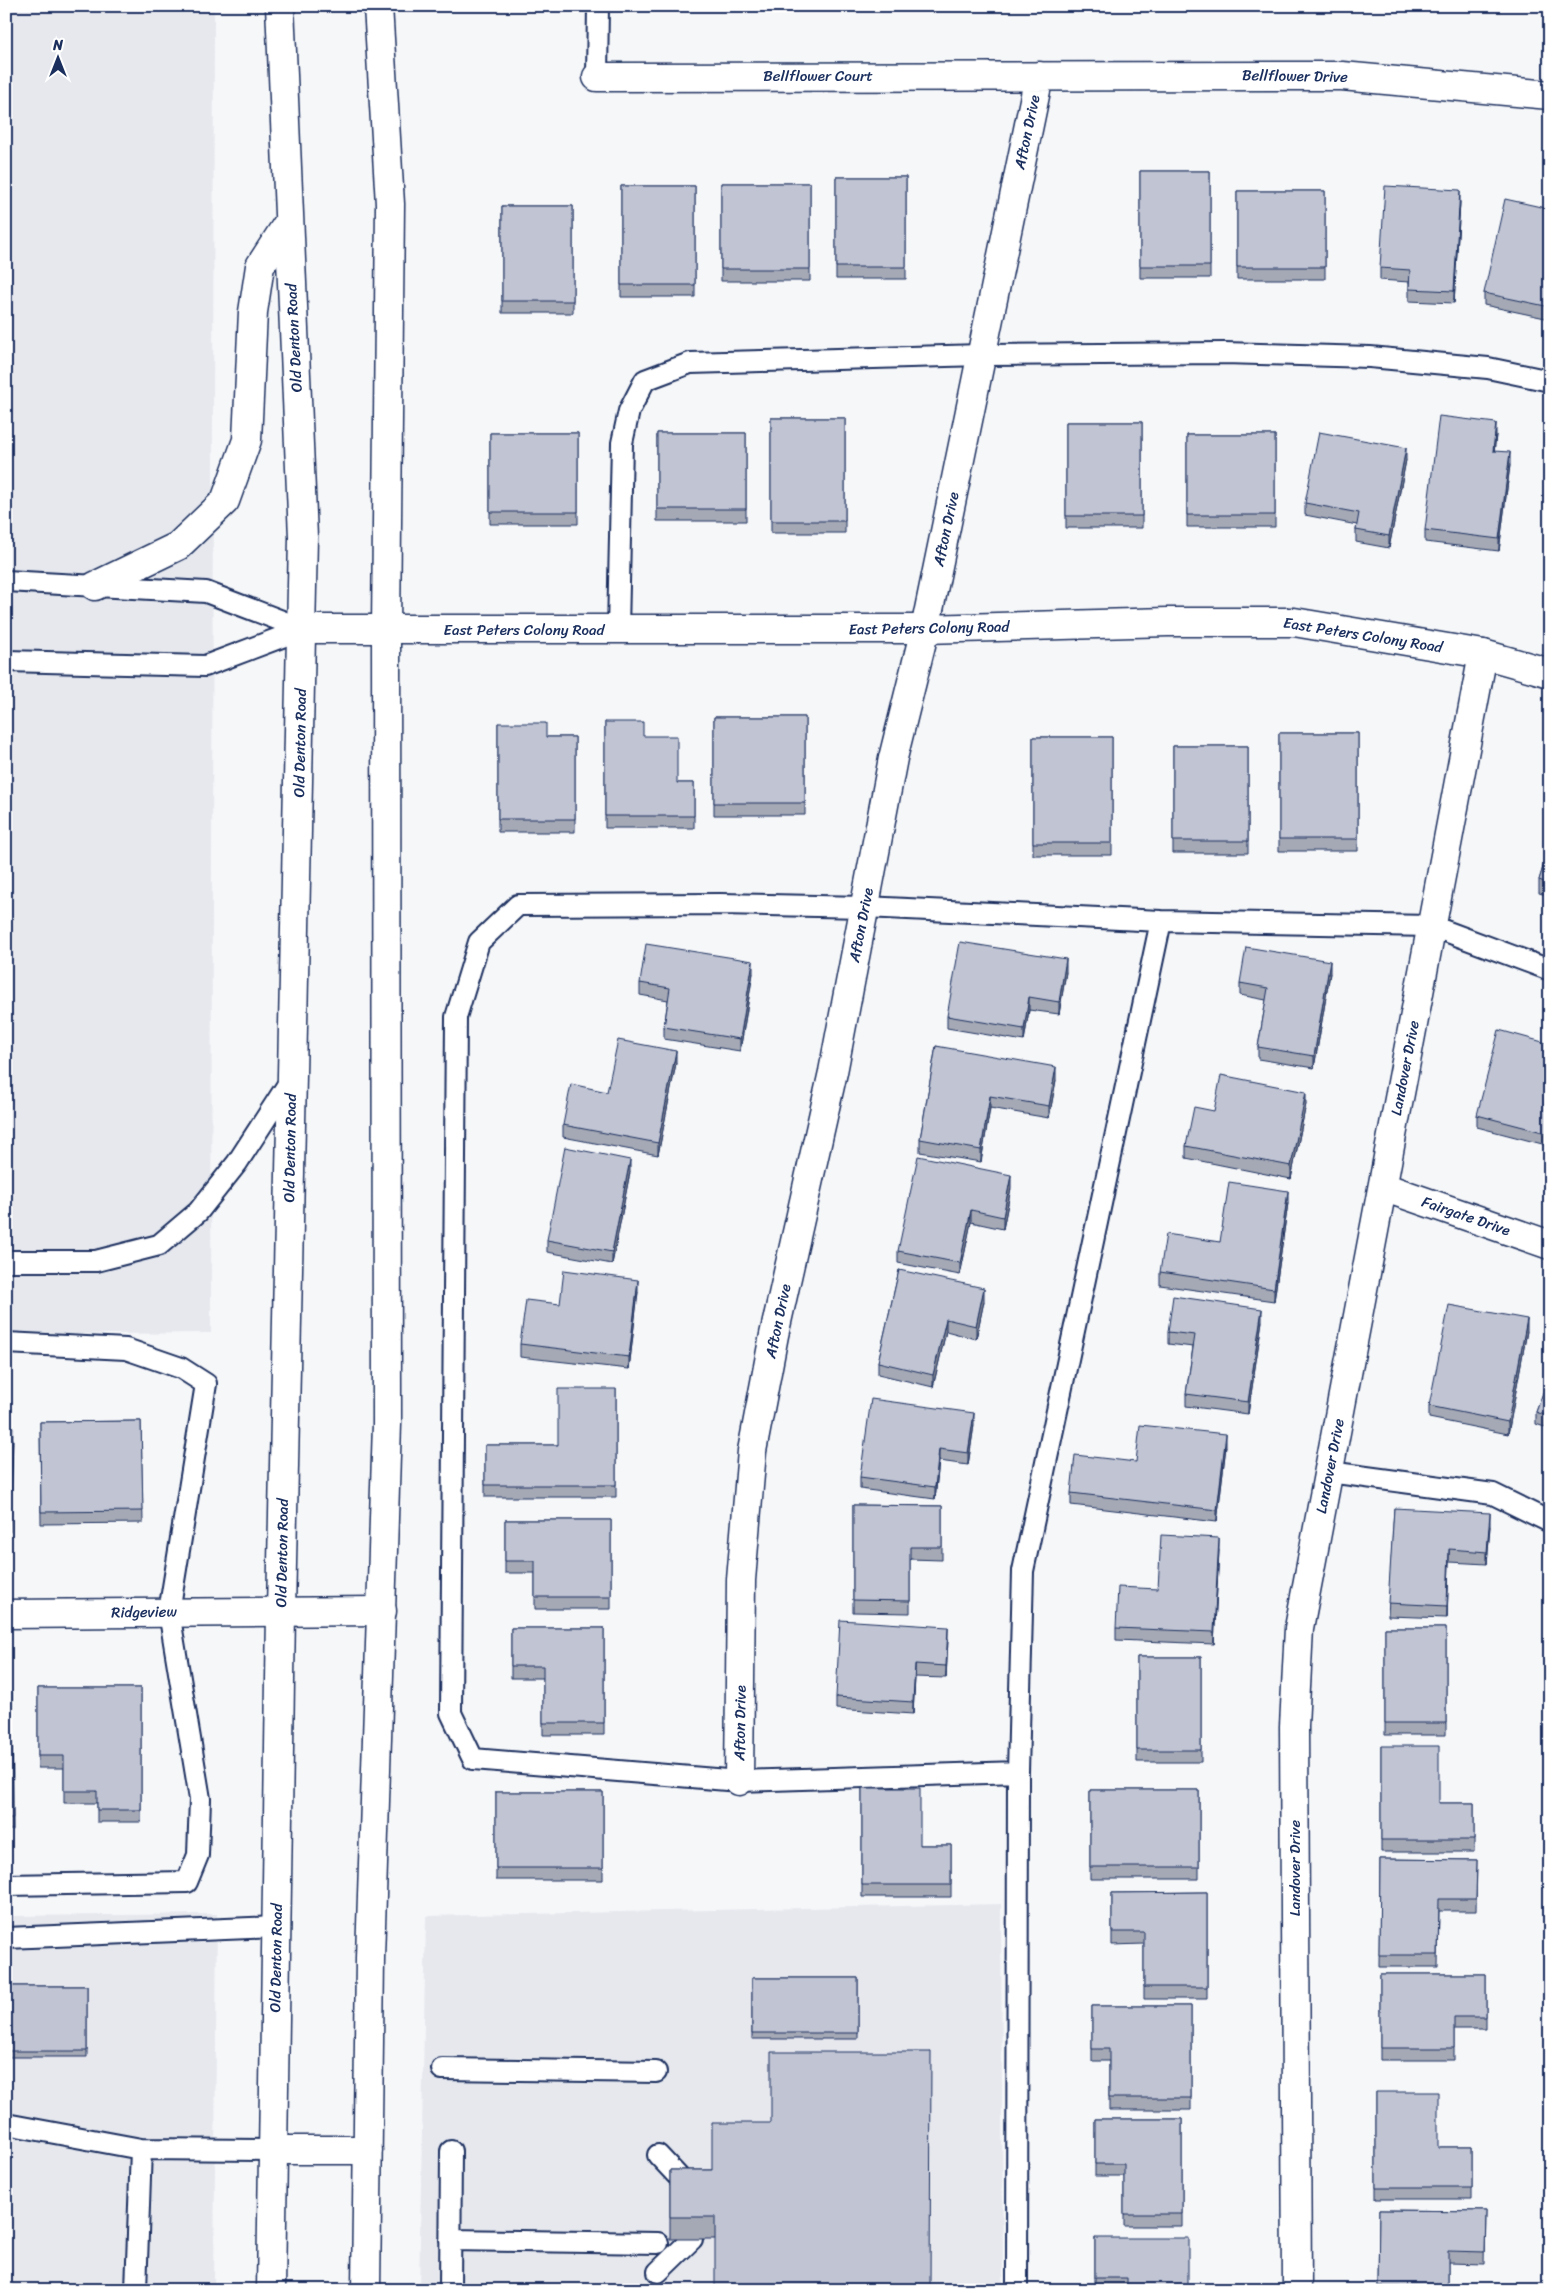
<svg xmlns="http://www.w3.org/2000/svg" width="1556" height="2296" font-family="Sriracha,sans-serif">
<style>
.built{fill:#e6e8ee}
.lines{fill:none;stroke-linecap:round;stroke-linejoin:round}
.service-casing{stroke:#1b2f5e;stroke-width:24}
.minor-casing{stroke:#1b2f5e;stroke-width:31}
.tertiary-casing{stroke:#1b2f5e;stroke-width:31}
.secondary-casing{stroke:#1b2f5e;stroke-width:31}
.service{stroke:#fff;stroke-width:20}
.minor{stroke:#fff;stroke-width:28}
.tertiary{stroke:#fff;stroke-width:28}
.secondary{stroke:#fff;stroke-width:28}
.wall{fill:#a5a9b5;stroke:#1b2f5e}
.shaded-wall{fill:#868994;stroke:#1b2f5e}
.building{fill:#c0c4d3;stroke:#1b2f5e}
.labels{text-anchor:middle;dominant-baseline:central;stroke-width:4;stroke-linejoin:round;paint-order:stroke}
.street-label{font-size:15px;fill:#1b2f5e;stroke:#fff}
</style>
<rect width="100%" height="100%" fill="#f6f7f9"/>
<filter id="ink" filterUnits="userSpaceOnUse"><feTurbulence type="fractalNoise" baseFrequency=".02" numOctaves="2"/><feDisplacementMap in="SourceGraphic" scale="10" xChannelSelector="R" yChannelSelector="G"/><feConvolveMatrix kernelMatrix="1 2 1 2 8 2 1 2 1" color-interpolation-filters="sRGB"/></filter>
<g filter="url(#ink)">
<path class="built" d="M6,6H214L211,1333L6,1335Z
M1001,1904L1003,2290H419L426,1916Z
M217,1914L214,2290H6V1916Z"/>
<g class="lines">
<defs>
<path id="service" d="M597,77L598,6
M6,581L206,592L303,629
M618,630L622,443L629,411L645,380L690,363L982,355L1224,353L1370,357L1488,368L1550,381
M6,661L205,666L303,629
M1161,921L865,907L720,904L518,905L479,942L456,1017L451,1713L473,1759L739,1781L1018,1772L1023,1571L1161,921L1432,926L1550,970
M6,1261H96L159,1245L198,1212L237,1163L292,1078
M6,1343L126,1349L181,1368L206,1384L169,1612L200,1799L198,1855L187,1882L6,1885
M1329,1472L1493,1494L1550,1522
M6,1938L276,1927
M442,2069L656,2072
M6,2124L141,2149L273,2150
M658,2155L690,2189
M450,2240L658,2243
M658,2272L692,2239
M136,2290L141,2149
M450,2290L451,2151
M1017,2290L1018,1772"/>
<path id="minor" d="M597,77L1342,76L1550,95
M1383,1187L1550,1245
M6,1614L382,1611
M739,1781L741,1580L752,1451L774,1335L833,1072L893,758L925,629L1039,76
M1297,2290L1294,1726L1299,1628L1483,654"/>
<path id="tertiary" d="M303,629H925L1168,622H1294L1483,654L1550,673"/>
<path id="secondary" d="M95,586L178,546L225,501L247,440L253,312L260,266L288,223
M273,2150H368
M271,2290L281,1612L303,537L280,6
M366,2290L370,1958L387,1424L386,630L390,204L378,6"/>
</defs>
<use href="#service" class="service-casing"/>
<use href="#minor" class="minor-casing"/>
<use href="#tertiary" class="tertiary-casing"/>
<use href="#secondary" class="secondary-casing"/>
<use href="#service" class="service"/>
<use href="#minor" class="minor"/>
<use href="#tertiary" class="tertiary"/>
<use href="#secondary" class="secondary"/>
</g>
<path class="wall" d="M1533,6H1550V10Z
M1140,171H1210V278H1140Z
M836,177H906V279H836Z
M721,183H810V281H721Z
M621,186H695V297H621Z
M1237,191H1325V279H1237Z
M1460,202L1454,303L1409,301V282L1380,280V268Z
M502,206H573V313H502Z
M1550,209V319L1484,305V293Z
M771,418H845V533H771Z
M1066,422H1142V528H1066Z
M490,433H578V524H490Z
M657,433H746V521H657Z
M1187,435H1275V527H1187Z
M1496,435L1494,451L1510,465L1499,551L1425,542V530Z
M1406,460L1389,548L1356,542V530L1357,525L1305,515V503Z
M1550,528V550L1547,549V537Z
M714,717H805V815H714Z
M605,722L643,736L677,783H694V828H605Z
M498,723L546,737H575V832H498Z
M1279,733H1358V851H1279Z
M1033,737H1112V855H1033Z
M1173,746H1248V853H1173Z
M1550,845V896L1539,893V880Z
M1066,972L1059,1014L1029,1010L1024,1041L947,1028V1016Z
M753,973L740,1051L664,1039V1027L668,1000L640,995V983Z
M1330,973L1314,1068L1258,1059V1047L1266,1000L1240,995V983Z
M1550,1044V1146L1477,1127V1115Z
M936,1046L1056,1080L1049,1118L990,1108L981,1162L920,1152V1139Z
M676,1063L658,1155L563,1137V1125L607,1092Z
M1306,1104L1291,1179L1186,1158V1146L1214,1111Z
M630,1172L612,1264L547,1252V1240Z
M1011,1188L1003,1229L971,1222L960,1275L898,1263V1251Z
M1288,1203L1274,1301L1160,1285V1272L1220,1242Z
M899,1270L984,1301L976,1339L946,1331L933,1387L878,1374V1362Z
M638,1292L629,1369L520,1357V1344Z
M1262,1321L1248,1414L1186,1406V1394L1193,1347L1168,1344V1332Z
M1527,1331L1508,1434L1429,1418V1406Z
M1550,1374V1429L1536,1424V1412Z
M616,1389V1497H485V1445H558Z
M141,1421L143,1523L41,1524L40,1422Z
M974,1425L968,1465L939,1461L935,1499L860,1489V1477Z
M6,1427L13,1439L10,1532H6Z
M1226,1446L1217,1522L1071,1505V1493L1136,1462Z
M853,1505L942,1506V1560L910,1559V1613L853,1612Z
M1394,1508L1490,1526L1487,1564L1449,1562L1447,1618L1388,1616Z
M505,1520H611V1609H535V1573H505Z
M1219,1550L1214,1644L1116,1640V1628L1158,1589Z
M511,1628H604V1735H543V1678H511Z
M1385,1628H1446V1735H1385Z
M948,1639L946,1678L915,1677L913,1714L836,1709V1697Z
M1137,1657H1201V1762H1137Z
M38,1688H141V1822H97V1803H64V1768H38Z
M6,1692H12L13,1830H6Z
M1381,1746L1439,1803H1474V1852H1381Z
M862,1788L920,1845H951V1897H862Z
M1090,1790H1199V1879H1090Z
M496,1792H603V1880H496Z
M1380,1859L1477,1860L1476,1911H1439L1438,1967H1379Z
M1207,1892V1999H1144V1944L1112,1945V1893Z
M1380,1974H1486V2029H1454V2060H1380Z
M752,1978H858V2039H752Z
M6,1986H87V2057H6Z
M1092,2006H1191V2110H1109V2061H1092Z
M931,2052L715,2239H670V2170H712L771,2123Z
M1376,2092L1438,2147H1472V2199H1376Z
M1095,2119H1182V2226H1124V2176H1095Z
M1379,2210L1486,2211L1485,2264L1448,2263V2290H1378Z
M1095,2238L1188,2290H1095Z"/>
<path class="shaded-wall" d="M1460,190V202L1454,303V291Z
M1496,423V435L1493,463V451Z
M1406,448V460L1389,548V536Z
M1510,452V465L1499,551V539Z
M1066,959V972L1059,1014V1002Z
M753,961V973L740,1051V1039Z
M1330,961V973L1314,1068V1056Z
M1029,997V1010L1024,1041V1029Z
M676,1051V1063L658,1155V1143Z
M1056,1067V1080L1049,1118V1106Z
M1306,1092V1104L1291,1179V1166Z
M990,1096V1108L981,1162V1150Z
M630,1160V1172L612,1264V1252Z
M1011,1175V1188L1003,1229V1217Z
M1288,1191V1203L1274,1301V1289Z
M971,1210V1222L960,1275V1263Z
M638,1280V1292L629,1369V1357Z
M984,1288V1301L976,1339V1326Z
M1262,1309V1321L1248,1414V1402Z
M946,1319V1331L933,1387V1375Z
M1527,1319V1331L1508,1434V1422Z
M974,1413V1425L968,1465V1453Z
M1226,1434V1446L1217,1522V1510Z
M939,1449V1461L935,1499V1487Z
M1490,1513V1526L1487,1564V1552Z
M1219,1538V1550L1214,1644V1632Z
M1449,1549V1562L1447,1618V1606Z
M948,1627V1639L946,1678V1666Z
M915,1664V1677L913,1714V1702Z"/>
<path class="building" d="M1140,171H1210V266H1140Z
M836,177H906V267H836Z
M721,183H810V269H721Z
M621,186H695V285H621Z
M1385,186L1460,190L1454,291L1409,289L1410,270L1380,268Z
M1237,191H1325V267H1237Z
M1505,199L1550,209V307L1484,293Z
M502,206H573V301H502Z
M1439,416L1496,423L1493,451L1510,452L1499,539L1425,530Z
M771,418H845V521H771Z
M1066,422H1142V516H1066Z
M1319,432L1406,448L1389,536L1356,530L1359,513L1305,503Z
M490,433H578V512H490Z
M657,433H746V509H657Z
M1187,435H1275V515H1187Z
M1550,528V538L1547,537Z
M714,717H805V803H714Z
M605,722H643V736H677V783H694V816H605Z
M498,723H546V737H575V819H498Z
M1279,733H1358V839H1279Z
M1033,737H1112V843H1033Z
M1173,746H1248V841H1173Z
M1550,845V884L1539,880Z
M960,942L1066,959L1059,1002L1029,997L1024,1029L947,1016Z
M646,944L753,961L740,1039L664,1027L670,988L640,983Z
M1246,947L1330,961L1314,1056L1258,1047L1268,988L1240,983Z
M1499,1030L1550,1044V1134L1477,1115Z
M618,1040L676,1051L658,1143L563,1125L571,1084L607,1092Z
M936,1046L1056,1067L1049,1106L990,1096L981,1150L920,1139Z
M1221,1075L1306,1092L1291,1166L1186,1146L1194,1107L1214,1111Z
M565,1147L630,1160L612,1252L547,1240Z
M918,1156L1011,1175L1003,1217L971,1210L960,1263L898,1251Z
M1229,1182L1288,1191L1274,1289L1160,1272L1166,1234L1220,1242Z
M564,1270L638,1280L629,1357L520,1344L526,1300L560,1304Z
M899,1270L984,1288L976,1326L946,1319L933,1375L878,1362Z
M1173,1296L1262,1309L1248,1402L1186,1394L1195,1335L1168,1332Z
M1449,1305L1527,1319L1508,1422L1429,1406Z
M1550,1374V1417L1536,1412Z
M558,1389H616V1485H485V1445H558Z
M871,1399L974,1413L968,1453L939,1449L935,1487L860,1477Z
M141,1421L143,1511L41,1512L40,1422Z
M1140,1425L1226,1434L1217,1510L1071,1493L1075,1455L1136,1462Z
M6,1427H13L10,1520H6Z
M853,1505L942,1506V1547H910V1601L853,1600Z
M1394,1508L1490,1513L1487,1552L1449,1549L1447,1606L1388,1603Z
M505,1520H611V1597H535V1561H505Z
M1161,1535L1219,1538L1214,1632L1116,1628L1118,1587L1158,1589Z
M840,1620L948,1627L946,1666L915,1664L913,1702L836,1697Z
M511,1628H604V1723H543V1666H511Z
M1385,1628H1446V1723H1385Z
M1137,1657H1201V1750H1137Z
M38,1688H141V1810H97V1791H64V1756H38Z
M6,1692H12L13,1818H6Z
M1381,1746H1439V1803H1474V1840H1381Z
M862,1788H920V1845H951V1885H862Z
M1090,1790H1199V1867H1090Z
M496,1792H603V1868H496Z
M1380,1859L1477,1860L1476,1899H1439L1438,1955H1379Z
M1207,1892V1987H1144V1932H1112V1893Z
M1380,1974H1486V2017H1454V2048H1380Z
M752,1978H858V2033H752Z
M6,1986H87V2051H6Z
M1092,2006H1191V2098H1109V2049H1092Z
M771,2052H931L930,2290H715V2217H670V2170H712V2123H771Z
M1376,2092H1438V2147H1472V2187H1376Z
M1095,2119H1182V2214H1124V2164H1095Z
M1379,2210L1486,2211L1485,2252L1448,2251V2287H1378Z
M1095,2238H1188V2290H1127V2278H1095Z"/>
</g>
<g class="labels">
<g class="street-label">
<text x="818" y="76">Bellflower Court</text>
<text transform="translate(1295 76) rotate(1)">Bellflower Drive</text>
<text transform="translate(1027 132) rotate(-78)">Afton Drive</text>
<text transform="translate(294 338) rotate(-93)">Old Denton Road</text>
<text transform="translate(946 529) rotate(-78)">Afton Drive</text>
<text transform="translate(929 628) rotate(-1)">East Peters Colony Road</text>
<text x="524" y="630">East Peters Colony Road</text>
<text transform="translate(1363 635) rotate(9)">East Peters Colony Road</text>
<text transform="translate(300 743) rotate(-89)">Old Denton Road</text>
<text transform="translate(861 925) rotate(-79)">Afton Drive</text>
<text transform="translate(1405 1068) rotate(-79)">Landover Drive</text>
<text transform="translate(290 1148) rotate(-89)">Old Denton Road</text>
<text transform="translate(1466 1216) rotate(19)">Fairgate Drive</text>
<text transform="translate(778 1321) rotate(-78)">Afton Drive</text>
<text transform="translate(1330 1466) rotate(-79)">Landover Drive</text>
<text transform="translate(282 1553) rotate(-89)">Old Denton Road</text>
<text transform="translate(144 1612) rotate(-1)">Ridgeview</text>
<text transform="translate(740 1723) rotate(-89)">Afton Drive</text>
<text transform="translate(1295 1868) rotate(-90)">Landover Drive</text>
<text transform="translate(276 1958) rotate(-89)">Old Denton Road</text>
</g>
</g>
<rect width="1556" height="2296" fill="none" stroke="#fff" stroke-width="25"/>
<rect x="12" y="12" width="1531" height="2271" fill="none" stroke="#1b2f5e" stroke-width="2" filter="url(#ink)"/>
<g transform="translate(58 58)" stroke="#ffffff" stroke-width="4" paint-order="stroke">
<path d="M0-4L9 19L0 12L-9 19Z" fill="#1b2f5e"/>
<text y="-8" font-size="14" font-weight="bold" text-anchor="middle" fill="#1b2f5e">N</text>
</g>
</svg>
